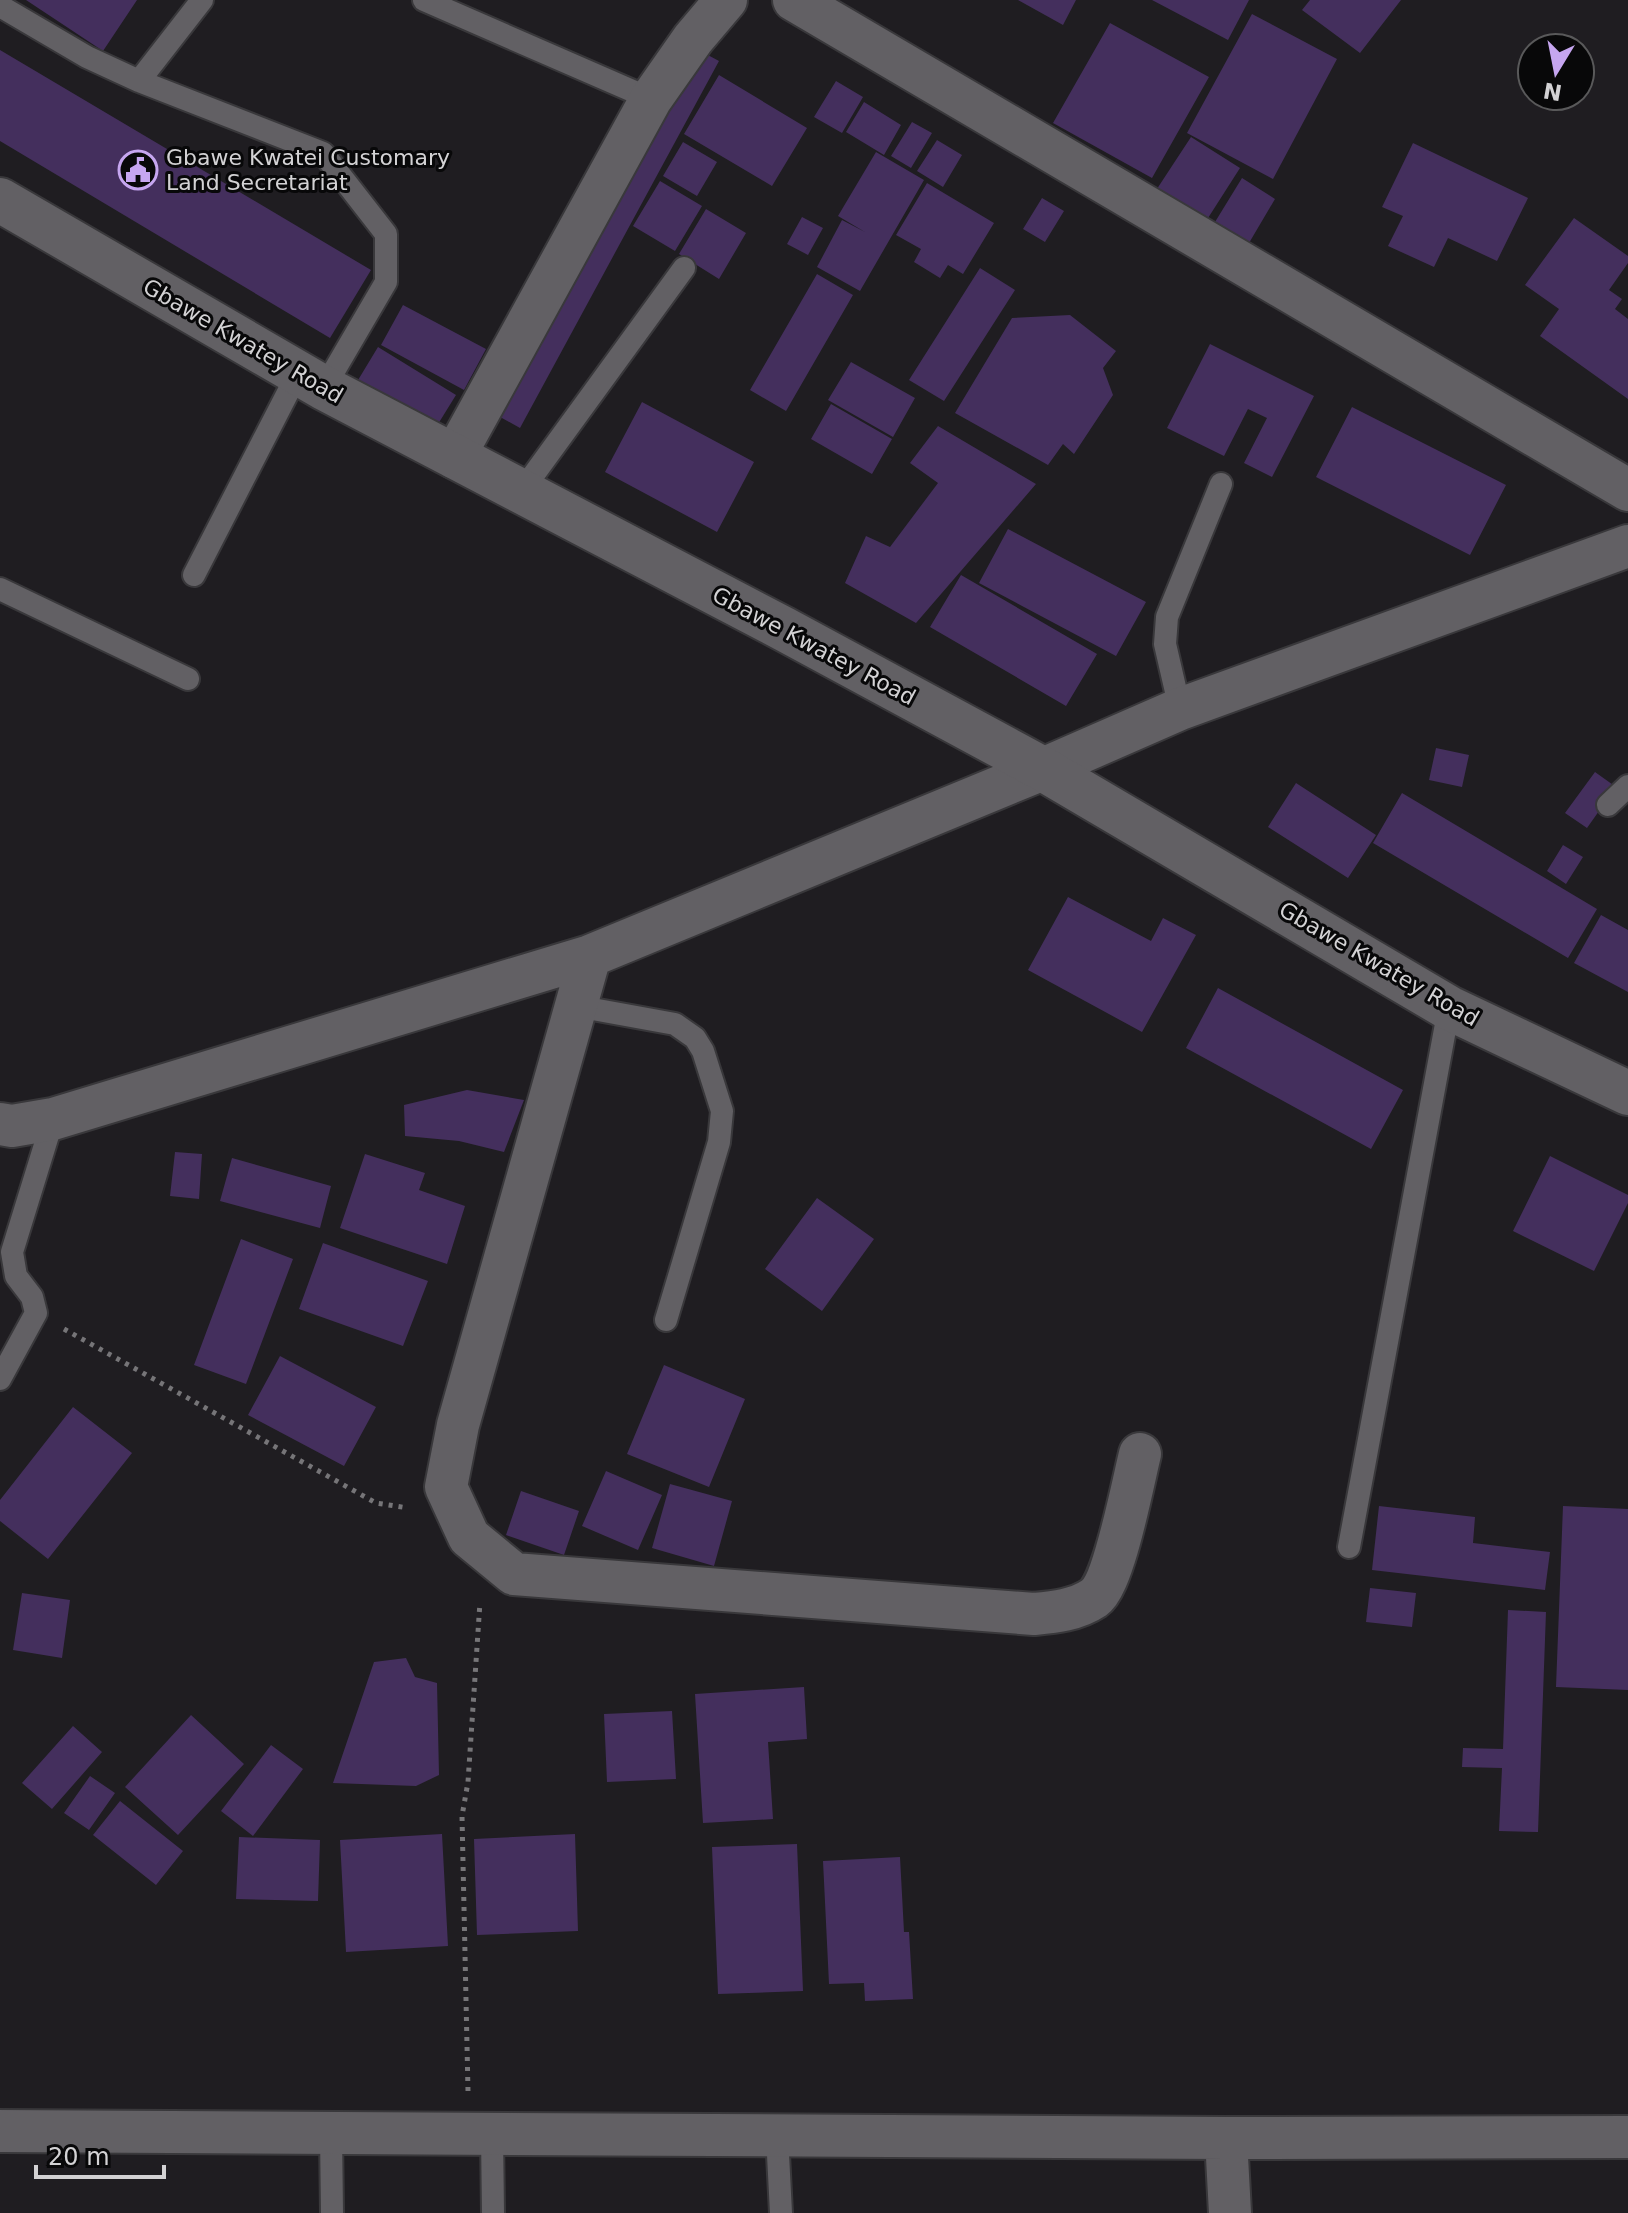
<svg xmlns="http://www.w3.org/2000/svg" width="1628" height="2213" font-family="'DejaVu Sans',sans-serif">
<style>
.building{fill:#442f5d}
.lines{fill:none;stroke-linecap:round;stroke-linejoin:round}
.service-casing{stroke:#39383b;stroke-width:26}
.minor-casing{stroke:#39383b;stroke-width:46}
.tertiary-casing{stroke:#39383b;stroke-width:48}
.path{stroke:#767578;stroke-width:5;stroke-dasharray:4 6;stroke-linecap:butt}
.service{stroke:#626064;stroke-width:22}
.minor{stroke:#626064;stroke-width:42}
.tertiary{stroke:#626064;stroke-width:44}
.labels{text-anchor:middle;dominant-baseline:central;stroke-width:6;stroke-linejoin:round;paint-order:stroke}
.poi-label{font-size:22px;fill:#d3d2d4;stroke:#080809;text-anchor:start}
.street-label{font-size:22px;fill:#d3d2d4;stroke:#080809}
</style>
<rect width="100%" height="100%" fill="#1f1d21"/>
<path class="building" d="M26,0H137L103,51Z
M1018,0H1076L1063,25Z
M1152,0H1249L1228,40Z
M1310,0H1401L1360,53L1302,10Z
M1252,14L1337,59L1273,179L1187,133Z
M1110,23L1209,77L1152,178L1053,123Z
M691,46L719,61L520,428L493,413Z
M0,50L371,270L330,338L0,141Z
M719,75L807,128L772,186L684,134Z
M836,81L863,97L842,133L814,117Z
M864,102L901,125L884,155L846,132Z
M912,122L932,133L911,168L891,156Z
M1191,137L1240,168L1201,229L1151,198Z
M937,140L962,155L943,187L917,171Z
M683,142L717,162L697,196L663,176Z
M1413,143L1528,198L1497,261L1448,238L1434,267L1388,246L1403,216L1382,207Z
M876,152L924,180L860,291L817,267L842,220L865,232L838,216Z
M1242,178L1275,199L1249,243L1215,222Z
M660,181L702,206L675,251L633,226Z
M927,183L994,223L963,274L948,265L940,278L914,262L921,249L896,235Z
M1042,198L1064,211L1045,242L1023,229Z
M706,209L746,233L719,279L679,254Z
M802,217L823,228L808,255L787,244Z
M1574,218L1628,256V263L1609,290L1622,299L1615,309L1628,319V399L1540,336L1559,309L1525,285Z
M980,268L1015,290L944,401L909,380Z
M817,274L853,295L786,411L750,390Z
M403,305L486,349L464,390L381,345Z
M1070,315L1116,351L1103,368L1113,395L1074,454L1063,444L1048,465L955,413L1012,318Z
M1210,344L1314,396L1272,477L1244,463L1267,418L1248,409L1224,456L1167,428Z
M378,347L456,395L430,437L352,390Z
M851,362L915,398L893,437L828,400Z
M642,402L754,462L717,532L605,472Z
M831,404L892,439L872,474L811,439Z
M1352,407L1506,485L1470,555L1316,477Z
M938,426L1036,484L916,623L845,583L866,536L890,547L938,483L910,463Z
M1008,529L1146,602L1116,656L979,583Z
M961,575L1097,654L1066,706L930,627Z
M1436,748L1469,755L1462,787L1429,780Z
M1595,772L1616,787L1587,828L1565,813Z
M1296,783L1376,835L1348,878L1268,827Z
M1402,793L1597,909L1568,958L1373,843Z
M1563,845L1583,857L1566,884L1547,871Z
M1068,897L1151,941L1163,918L1196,935L1142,1032L1028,970Z
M1601,915L1628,930V992L1574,963Z
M1218,988L1403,1090L1371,1149L1186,1048Z
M467,1090L524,1100L504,1152L459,1141L405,1136L404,1105Z
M175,1152L202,1154L199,1199L170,1196Z
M365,1154L425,1173L419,1190L465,1206L447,1264L340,1228Z
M1550,1156L1628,1195V1203L1594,1271L1513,1231Z
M232,1158L331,1186L320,1228L220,1201Z
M817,1198L874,1239L822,1311L765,1269Z
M241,1239L293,1259L246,1384L194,1365Z
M323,1243L428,1281L403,1346L299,1309Z
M280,1356L376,1407L344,1466L248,1415Z
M664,1365L745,1399L709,1487L627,1454Z
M73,1407L132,1453L48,1559L0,1521V1500Z
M606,1471L662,1495L638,1550L582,1526Z
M670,1484L732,1501L714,1566L652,1548Z
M521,1491L579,1511L564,1555L506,1535Z
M1379,1506L1475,1517L1473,1543L1550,1552L1545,1590L1372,1570Z
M1563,1506L1628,1509V1690L1556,1687Z
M1370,1588L1416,1593L1412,1627L1366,1622Z
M22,1593L70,1600L62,1658L13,1650Z
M1508,1610L1546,1612L1538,1832L1499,1831L1502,1768L1462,1767L1463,1748L1503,1749Z
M406,1658L415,1677L437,1683L439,1775L416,1786L333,1783L374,1662Z
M804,1687L807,1739L768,1742L773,1819L703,1823L695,1694Z
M672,1711L676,1779L607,1782L604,1714Z
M191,1715L244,1764L178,1835L125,1787Z
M73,1726L102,1752L52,1809L22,1783Z
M271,1745L303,1769L253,1836L221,1811Z
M90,1776L115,1793L89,1830L64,1813Z
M120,1801L183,1851L156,1885L93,1835Z
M442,1834L448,1946L346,1952L340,1840Z
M575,1834L578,1931L477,1935L474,1839Z
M239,1837L320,1840L318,1901L236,1899Z
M797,1844L803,1991L718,1994L712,1847Z
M900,1857L904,1932H909L913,1999L865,2001L864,1983L829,1984L823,1861Z"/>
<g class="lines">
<defs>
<path id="service" d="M424,0L651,99
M0,6L87,57L139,81L323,153L386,234V282L324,388
M139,81L202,0
M521,492L684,268
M194,575L298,373
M0,589L188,679
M1180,709L1165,644L1167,617L1221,484
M1608,805L1628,786
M576,1006L675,1024L695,1038L703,1051L722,1111L719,1142L666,1320
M0,1379L36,1313L32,1297L16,1276L12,1252L53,1119
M1349,1547L1449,1008
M331,2133L332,2213
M492,2134L493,2213
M777,2135L781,2213"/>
<path id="minor" d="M794,0L1628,490
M454,457L651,99L693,39L726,0
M590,956L458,1425L446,1487L469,1537L514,1574L1034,1614C1055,1612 1076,1610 1094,1598C1114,1584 1133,1482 1140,1454
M0,1124L12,1126L53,1119L590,956L1043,769L1180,709L1628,546
M0,2131L1226,2138L1628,2137
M1226,2138L1230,2213"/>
<path id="tertiary" d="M0,200L324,388L784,629L1043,769L1449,1008L1628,1093"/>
</defs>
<use href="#service" class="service-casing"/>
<use href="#minor" class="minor-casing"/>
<use href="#tertiary" class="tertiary-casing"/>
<path class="path" d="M64,1329L376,1503L408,1508
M468,2091L462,1816L468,1782L480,1602"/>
<use href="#service" class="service"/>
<use href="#minor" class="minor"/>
<use href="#tertiary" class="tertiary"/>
</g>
<defs>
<symbol id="civic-ring" viewBox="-11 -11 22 22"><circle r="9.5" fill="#080809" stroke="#c6a6f0" stroke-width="1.5"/><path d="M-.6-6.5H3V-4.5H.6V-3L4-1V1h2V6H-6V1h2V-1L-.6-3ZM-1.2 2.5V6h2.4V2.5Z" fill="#c6a6f0"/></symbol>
</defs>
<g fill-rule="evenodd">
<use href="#civic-ring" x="116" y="148" width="44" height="44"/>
</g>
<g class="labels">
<g class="poi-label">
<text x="166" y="157">Gbawe Kwatei Customary<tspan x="166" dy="25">Land Secretariat</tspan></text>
</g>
<g class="street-label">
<text transform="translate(243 341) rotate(30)">Gbawe Kwatey Road</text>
<text transform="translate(814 646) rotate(28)">Gbawe Kwatey Road</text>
<text transform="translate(1379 964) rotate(30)">Gbawe Kwatey Road</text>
</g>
</g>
<g transform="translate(1556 72) rotate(190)"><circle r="38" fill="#080809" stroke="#59595a" stroke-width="2"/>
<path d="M0-6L14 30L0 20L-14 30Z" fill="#c6a6f0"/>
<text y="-12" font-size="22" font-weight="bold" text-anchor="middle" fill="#d3d2d4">N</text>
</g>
<path d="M36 2165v12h128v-12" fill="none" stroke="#d3d2d4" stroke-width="4"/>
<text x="48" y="2165" font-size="24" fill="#d3d2d4" stroke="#080809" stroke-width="6" paint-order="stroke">20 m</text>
</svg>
